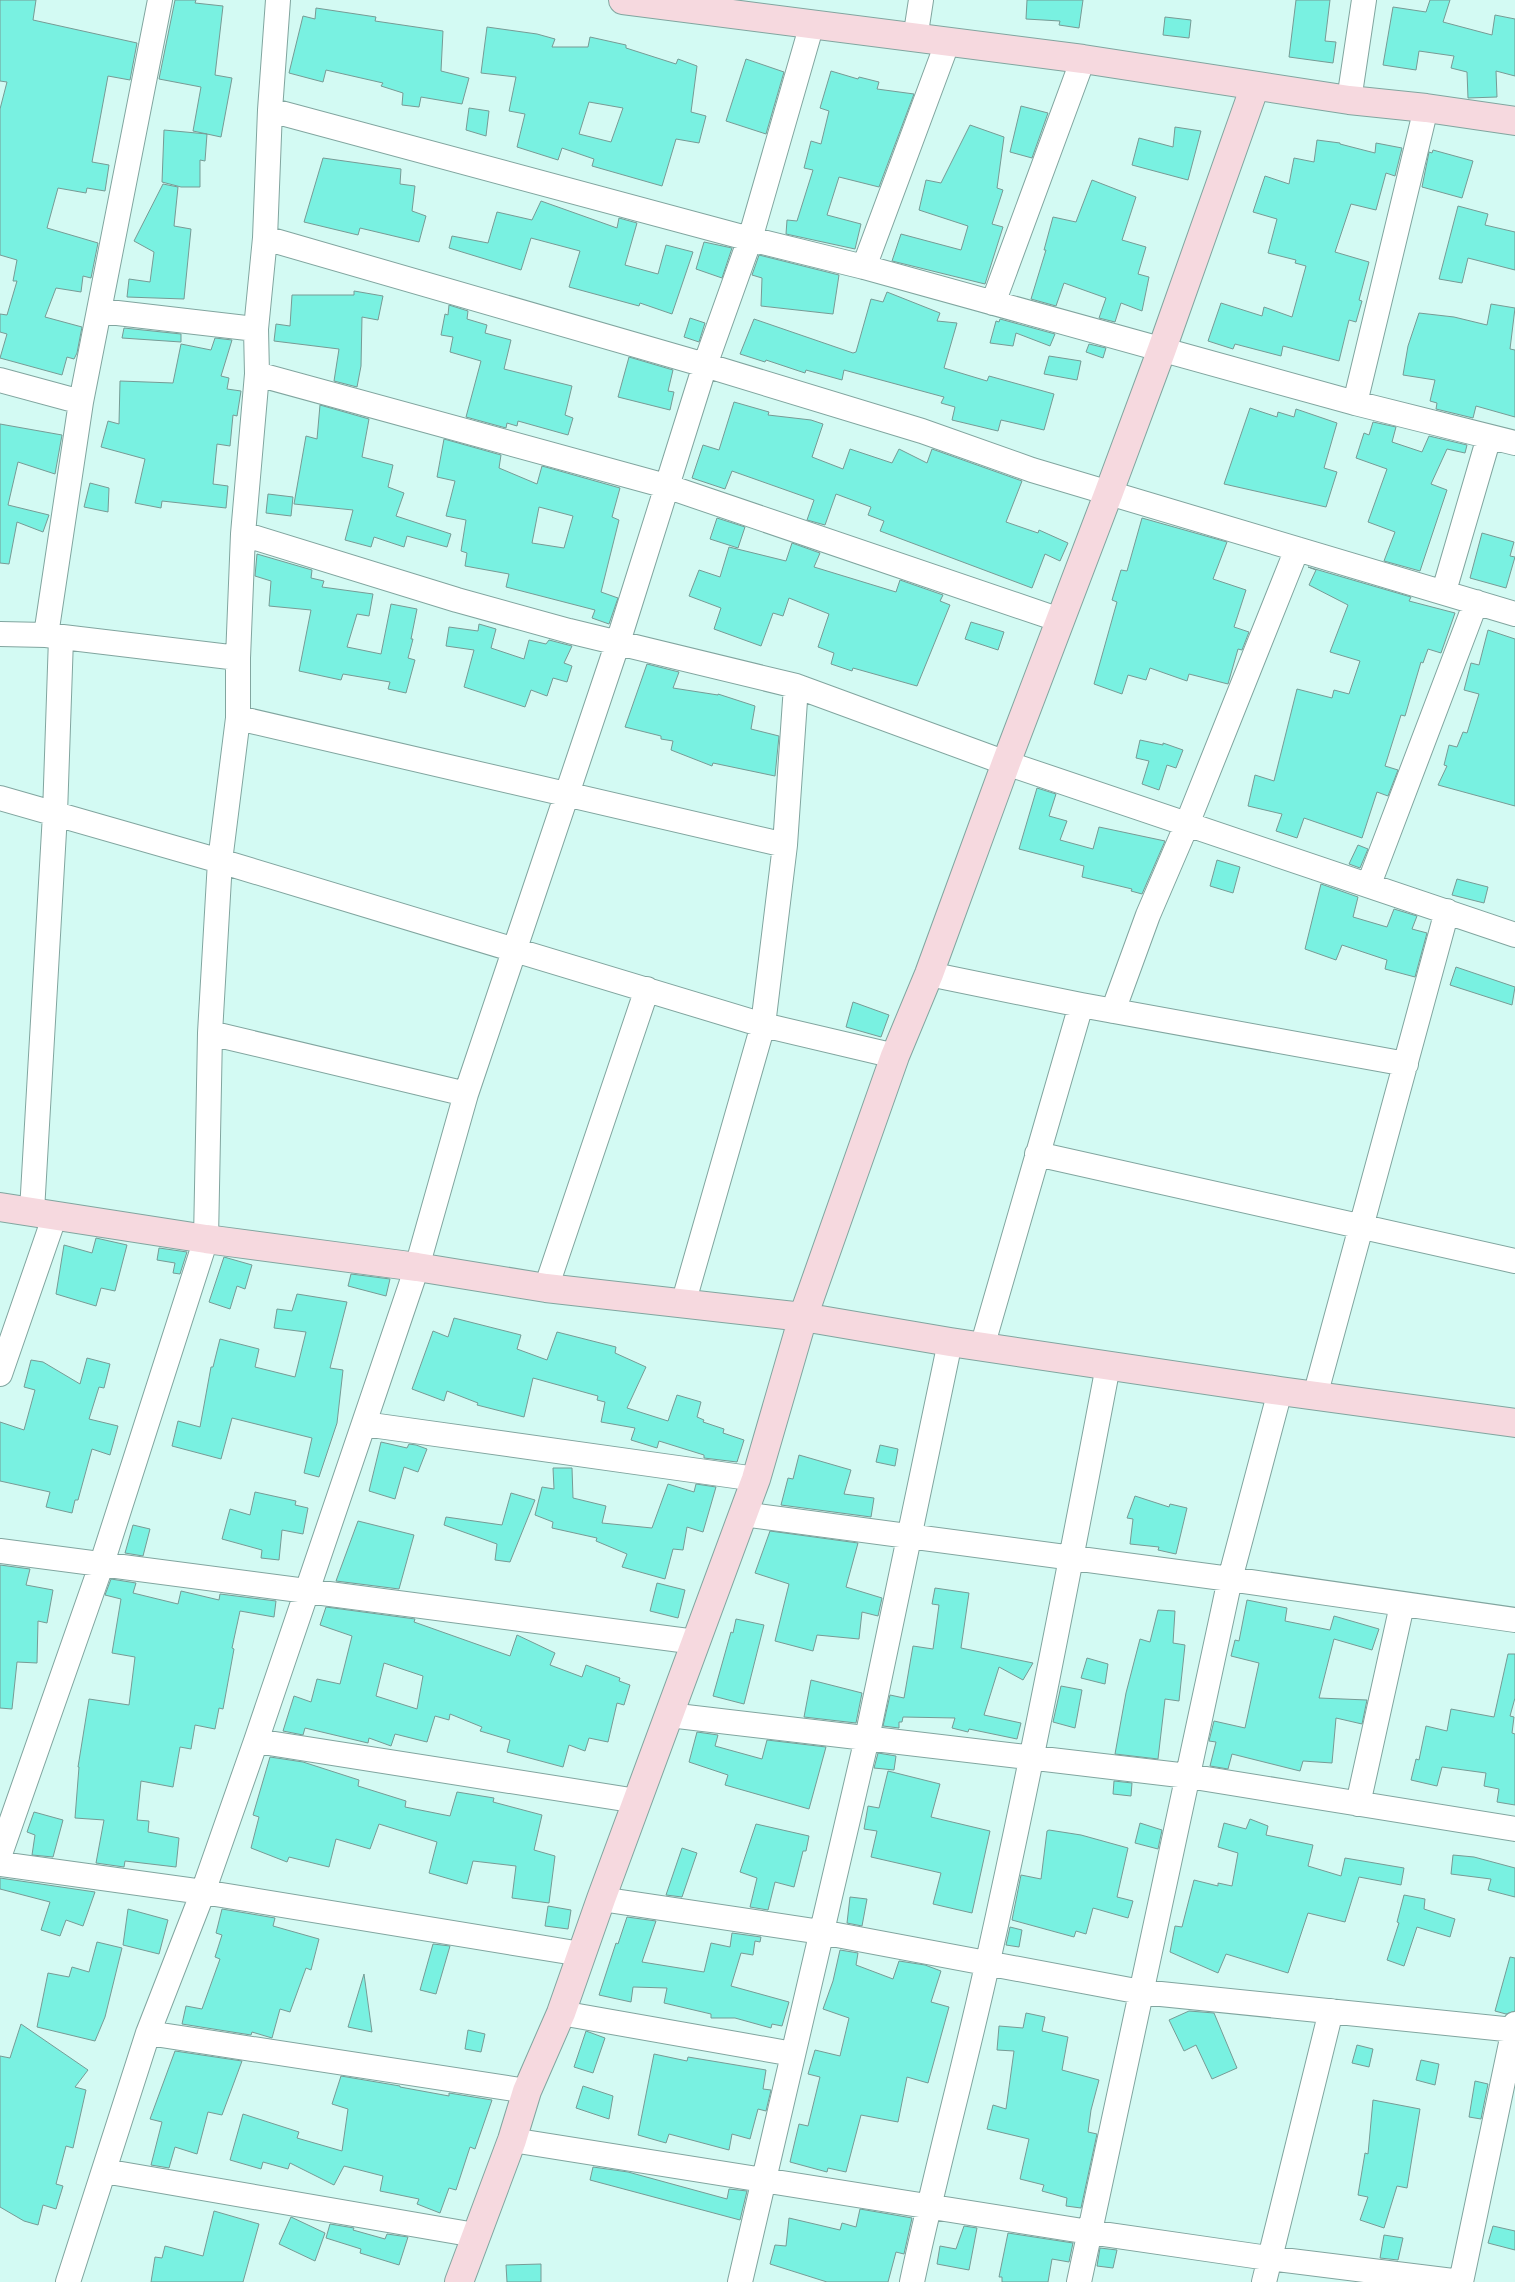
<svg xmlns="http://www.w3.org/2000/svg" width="1515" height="2282" font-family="Ubuntu,sans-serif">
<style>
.building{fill:#79f1e1;stroke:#779b95;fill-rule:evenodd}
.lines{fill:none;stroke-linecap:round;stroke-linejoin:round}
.street-casing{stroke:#81a59f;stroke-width:26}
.secondary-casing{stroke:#81a59f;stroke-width:30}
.street{stroke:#fff;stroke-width:24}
.secondary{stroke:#f6d9df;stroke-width:28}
</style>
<rect width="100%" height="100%" fill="#d3faf3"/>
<path class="building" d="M0,0H36L33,20L137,43L130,80L108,76L92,162L109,165L105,191L87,188L86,193L58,188L47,228L98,243L91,278L83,276L81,292L56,288L45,317L82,327L77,353L74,359L67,357L62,375L0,358L7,334L0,332V314L7,315L17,281H13L17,260L0,255V109L7,82L0,81Z
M175,0H196L195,3L223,6L215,75L232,78L221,137L193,131L201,87L159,79Z
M1027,0H1083L1079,28L1059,25L1060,21L1026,19Z
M1296,0H1330L1325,41L1336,42L1333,63L1289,57Z
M1430,0H1450L1443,22L1492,35L1495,15L1515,19V76L1496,71L1497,97L1468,98L1467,72L1451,68L1454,56L1419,51L1416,70L1383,65L1393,7L1426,12Z
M316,8L376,17L375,21L443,31L441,71L469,78L462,104L421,97L419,107L402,105L403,93L381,86L383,83L326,70L323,82L289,73L303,16L315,19Z
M1165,17L1191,20L1189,38L1163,35Z
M487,27L537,34L555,39L552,47H588L590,37L626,45V48L676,64L678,59L697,66L691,112L706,116L699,143L676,139L662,186L592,166L594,159L562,148L558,160L517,147L525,114L509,111L516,77L481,73ZM589,102L623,108L611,142L579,134Z
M746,59L784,72L766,134L726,121Z
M831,71L858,79L859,77L879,82L877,89L914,94L879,187L839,177L827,215L861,224L855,249L786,234L787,220L797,221L813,170L804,168L811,141L821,144L829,111L820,108Z
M1021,106L1048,113L1032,158L1010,152Z
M469,108L489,111L486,136L466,130Z
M970,125L1004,137L997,188L1003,190L992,224L1003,227L985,284L892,261L901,234L961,250L968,226L919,210L926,180L941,183Z
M1175,127L1201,131L1188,180L1132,165L1139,138L1173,147Z
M164,130L207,134L205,161L200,160V187H181L162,182Z
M1317,140L1340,143V144L1375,153L1376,143L1402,148L1395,176L1386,173L1376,210L1351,204L1335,252L1369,262L1359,300L1362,301L1356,322L1349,320L1339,361L1283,346L1281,356L1235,344L1233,349L1208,341L1221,303L1262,316L1264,307L1292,317L1306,266L1295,263L1296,260L1268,253L1277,219L1253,212L1265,176L1289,184L1294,158L1314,162Z
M1433,150L1473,161L1462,198L1422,187L1429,152L1432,153Z
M323,158L401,169L400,184L415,186L412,211L426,216L419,242L360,228L358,235L304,222Z
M1092,180L1136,197L1122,240L1146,247L1138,274L1149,277L1142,311L1121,303L1115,322L1099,318L1106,298L1064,283L1056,306L1031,299L1046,250H1044L1053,217L1076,222Z
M163,184L178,187L174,226L191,229L184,299L127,297L129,279L150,282L154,252L134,241Z
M541,201L617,228L619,218L637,223L625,265L658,274L666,245L693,252L672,314L640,303L639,306L569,287L580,251L531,238L521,270L449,248L452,236L488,243L497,212L532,220Z
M1458,206L1488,214L1485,225L1515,232V270L1468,258L1462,283L1439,279Z
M704,242L732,248L722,278L696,269Z
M759,255L839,275L833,314L761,306L762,278L752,275Z
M354,291L383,296L378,320L362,317L361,366L357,387L334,381L339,349L274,341L276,324L290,326L292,295H354Z
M887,292L940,313L937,321L957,323L944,368L987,381L989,376L1054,394L1044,430L1001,420L998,431L952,420L955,407L941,403L944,397L844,370L842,380L806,370L805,373L766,360L765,362L740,354L754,319L853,353L856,352L871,299L883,302Z
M1491,304L1515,308L1510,349L1515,350V417L1476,406L1473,418L1436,409L1437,403L1430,401L1435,380L1403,375L1408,346L1419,313L1454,317L1487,325Z
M449,305L468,311L467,319L487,325L485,333L511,340L504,369L572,386L565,415L573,418L568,435L518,421L517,426L507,423L506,428L466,417L481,361L450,352L453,337L441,335L445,314L448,315Z
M690,318L705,323L699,342L684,337Z
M1000,319L1055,334L1050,346L1016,333L1013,346L990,343L996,321L999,322Z
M124,328L181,334V342L122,338Z
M215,338L232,340L221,376L229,378L227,389L241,391L237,416L233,415L230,446L217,444L213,484L228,486L226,508L162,501L161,508L135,503L145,459L101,447L108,421L119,424L120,381L173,383L181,344L211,350Z
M1089,344L1106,348L1103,358L1086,352Z
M1049,356L1081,361L1077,380L1044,374Z
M629,357L673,370L668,391L674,392L670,410L618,397Z
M734,402L769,412L768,415L811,420L823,424L812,457L843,469L850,449L892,463L899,449L927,463L932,449L1022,481L1006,522L1038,533L1039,530L1068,543L1060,561L1045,554L1032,588L880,531L884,521L868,515L871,507L836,494L825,525L807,520L814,500L732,471L725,489L692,478L703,445L719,450Z
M320,405L369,419L362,457L393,465L388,487L404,493L396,516L451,534L447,547L407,536L404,547L374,537L371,547L345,540L353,510L294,504L306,436L317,439Z
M1250,408L1277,417L1278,412L1294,417L1296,409L1337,423L1324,468L1337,472L1326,507L1224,484Z
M1373,422L1396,427L1392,442L1422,452L1429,436L1467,445L1465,453L1447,449L1431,484L1447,490L1420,571L1384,561L1395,532L1368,522L1387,469L1356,458L1364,433L1369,435Z
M0,424L62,435L55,474L18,462L8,505L49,515L43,532L17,522L9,564L0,563Z
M444,439L501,455L499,468L537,484L542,466L620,488L612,517L619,520L601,592L618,598L609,624L592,618L595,610L506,587L509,574L465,566L467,553L461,551L466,520L446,516L455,481L437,477ZM539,507L573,516L564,548L532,543Z
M90,483L109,488L108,512L84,507Z
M268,494L293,497L291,516L266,513Z
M717,518L745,527L738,548L710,539Z
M1142,518L1227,542L1213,579L1246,590L1234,627L1249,632L1242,650L1238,649L1228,684L1189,674L1187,681L1150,668L1146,680L1128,675L1122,694L1094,684L1117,602L1112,600L1121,570L1127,571Z
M1482,533L1514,542L1510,556L1515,557L1506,588L1470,578Z
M792,543L820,553L814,567L896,592L900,580L943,595L940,601L950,605L917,686L853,668L852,671L831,664L834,653L818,647L829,614L789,598L783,616L773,613L761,646L714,629L721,608L689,596L699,570L720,577L729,547L786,561Z
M257,554L312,570L311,578L324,581L322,587L373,594L369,616L357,614L347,647L381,654L391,604L417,609L411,639H413L408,658L415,660L406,693L388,689L390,682L343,674L341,680L299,671L311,610L269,606L271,581L255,576Z
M1308,567L1411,597L1409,601L1455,613L1441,653L1428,649L1423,663L1421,662L1405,716L1401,715L1385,766L1398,770L1388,796L1377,792L1362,838L1304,818L1297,838L1276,831L1282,814L1248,806L1255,775L1274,781L1297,689L1332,698L1334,690L1349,694L1360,661L1330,652L1348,605L1309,585L1316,570Z
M971,622L1004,632L998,650L965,639Z
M479,624L496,629L491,648L524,659L529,640L546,644L549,640L572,646L564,663L572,666L567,682L553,678L547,696L531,690L525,707L464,687L474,650L446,646L449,627L478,631Z
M1488,630L1515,639V806L1438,785L1447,766L1444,765L1449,745L1457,747L1463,732L1467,733L1479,694L1464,690L1471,663L1479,665Z
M647,664L679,672L673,688L718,695V694L755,706L751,729L779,736L775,776L713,763L712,766L671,750L673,741L661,739V736L625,727Z
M1140,740L1163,745V743L1183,750L1176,768L1167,765L1159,790L1142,784L1149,761L1136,758Z
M1037,788L1056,794L1049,816L1067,821L1060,840L1093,849L1099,827L1165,841L1142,894L1131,891L1132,889L1082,877L1084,866L1019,849Z
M1358,845L1368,849L1360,868L1349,864Z
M1217,860L1240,867L1233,893L1210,886Z
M1457,879L1488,887L1484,903L1452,895Z
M1321,884L1358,897L1353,917L1387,927L1394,909L1417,916L1412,929L1427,933L1415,977L1385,969L1387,960L1342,945L1336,960L1305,949Z
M1456,967L1515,987L1512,1005L1450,985Z
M853,1002L889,1015L881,1037L846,1027Z
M96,1238L127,1245L115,1291L101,1288L96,1306L56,1294L64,1245L92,1253Z
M159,1248L187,1252L180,1274L173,1273L175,1263L157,1260Z
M224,1257L252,1265L245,1289L237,1286L230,1309L209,1302Z
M351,1274L390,1279L386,1296L348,1286Z
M297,1294L347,1302L330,1368L343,1370L337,1423L319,1477L304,1473L312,1438L232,1418L221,1459L172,1446L178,1421L200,1427L211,1367H213L220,1339L259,1349L255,1367L295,1377L306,1332L274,1328L277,1309L292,1311Z
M454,1318L521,1335L517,1349L547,1360L557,1332L616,1347L615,1353L646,1367L627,1408L668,1421L677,1395L701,1402L697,1417L704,1420L703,1422L724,1429L723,1433L744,1440L737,1462L704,1458V1455L659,1441L657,1448L631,1440L635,1428L601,1422L605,1402L597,1400L598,1396L533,1378L524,1417L477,1405L478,1403L447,1391L444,1401L412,1389L433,1331L448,1337Z
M87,1358L110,1364L104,1388L99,1387L89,1419L118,1426L110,1455L92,1449L78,1500H75L72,1513L46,1507L50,1492L0,1481V1422L24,1430L35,1390L24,1387L31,1360L43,1362L80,1384Z
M381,1442L407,1448L409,1444L416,1445L427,1449L418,1472L404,1467L395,1499L369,1491Z
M880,1445L898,1449L895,1466L876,1462Z
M799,1455L851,1470L844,1494L874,1498L871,1517L781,1505L788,1478L793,1479Z
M553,1468H572L573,1498L606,1506L602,1523L652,1528L668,1484L694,1492L696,1484L716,1487L703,1532L687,1527L683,1550L673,1549L665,1579L622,1567L627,1554L596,1541L597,1538L552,1528L553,1522L535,1515L542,1487L554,1489Z
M255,1492L296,1501L295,1505L308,1508L303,1534L282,1530L279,1560L261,1558L262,1550L222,1539L230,1509L250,1515Z
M511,1493L535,1500L510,1562L495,1560L497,1544L444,1525L446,1517L502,1525Z
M1135,1496L1169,1507L1170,1504L1187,1508L1176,1554L1158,1550L1159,1547L1130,1544L1133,1519L1127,1518Z
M358,1521L414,1535L399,1589L336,1581Z
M133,1525L150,1529L143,1556L125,1553Z
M770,1531L858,1543L846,1587L882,1598L878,1616L862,1612L859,1639L817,1635L813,1651L775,1641L789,1584L755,1573Z
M0,1565L30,1569L26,1585L53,1590L47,1623L38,1621L37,1663L17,1662L12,1709L0,1708Z
M111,1579L136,1583L133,1593L178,1604L181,1591L219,1600L220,1594L276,1601L274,1617L240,1611L232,1648L234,1649L223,1709L219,1708L215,1729L195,1725L191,1749L180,1747L173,1787L141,1781L137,1820L149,1821L148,1832L179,1838L176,1867L125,1861L124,1867L96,1863L104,1820L75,1818L79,1767H78L89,1699L129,1705L135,1657L112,1653L121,1599L105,1595Z
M657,1583L685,1590L678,1618L650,1611Z
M935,1588L969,1593L961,1648L1033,1663L1023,1680L999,1667L984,1715L1021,1723L1017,1739L969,1729L968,1732L952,1728L955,1718L903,1717L902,1722H899V1728L883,1726L890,1695L904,1698L913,1646L933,1649L939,1605L932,1604Z
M1247,1600L1287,1608L1285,1621L1330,1630L1334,1616L1379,1629L1372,1650L1334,1639L1319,1698L1367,1700L1362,1724L1336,1718L1332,1763L1303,1761L1300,1771L1232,1754L1228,1769L1210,1766L1216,1742L1209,1741L1214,1721L1245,1728L1259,1663L1231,1656L1235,1640L1239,1641Z
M326,1607L415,1619L414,1622L510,1656L517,1635L555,1653L550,1665L582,1677L586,1665L620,1678L619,1681L630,1685L624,1705L617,1703L608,1742L589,1738L585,1751L569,1745L563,1767L507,1752L510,1740L480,1731L482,1727L450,1714L449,1720L435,1716L427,1742L395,1734L391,1746L369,1738L368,1743L305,1728L303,1735L283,1731L294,1696L311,1702L317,1679L340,1684L352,1636L320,1625ZM384,1663L423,1676L417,1709L376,1696Z
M1158,1610L1175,1611L1173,1643L1185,1645L1179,1701L1165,1699L1158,1759L1115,1754L1126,1693L1140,1639L1150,1642Z
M736,1619L764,1625L744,1704L713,1696L731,1632L733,1633Z
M1508,1654H1515V1698L1510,1716L1514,1717L1512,1733L1515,1734V1805L1497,1802L1499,1789L1484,1786L1486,1773L1442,1767L1437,1786L1411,1780L1416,1759L1419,1760L1426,1726L1447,1731L1451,1709L1494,1717Z
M1087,1658L1108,1664L1105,1684L1081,1678Z
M811,1680L862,1693L856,1723L804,1717Z
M1061,1686L1082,1690L1075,1728L1053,1722Z
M697,1732L718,1735L715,1746L762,1759L767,1740L826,1747L809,1809L725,1785L728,1775L689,1762Z
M878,1753L896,1756L894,1770L874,1768Z
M270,1757L303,1762L359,1780L358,1786L406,1801L405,1807L450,1816L457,1792L494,1798L493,1802L542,1815L534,1850L555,1856L549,1903L512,1898L516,1866L473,1861L467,1884L429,1873L437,1842L379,1824L370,1849L336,1839L329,1867L289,1857L287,1862L251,1848L259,1817L253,1815Z
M888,1771L940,1784L931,1817L990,1831L972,1913L933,1904L941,1873L871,1857L877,1831L864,1829L868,1806L879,1808Z
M1114,1781L1132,1783L1131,1796L1113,1794Z
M34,1812L63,1820L53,1857L32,1855L35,1835L27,1832Z
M1250,1819L1268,1826L1266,1835L1313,1845L1308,1866L1341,1876L1345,1858L1404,1868L1401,1885L1359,1877L1345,1922L1308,1913L1288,1973L1226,1954L1218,1973L1170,1952L1175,1926L1182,1927L1194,1880L1218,1886V1883L1232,1886L1238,1853L1218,1847L1224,1823L1246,1829Z
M1140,1823L1162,1830L1158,1849L1135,1843Z
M756,1824L809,1836L806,1851H803L794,1887L775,1882L768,1910L750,1907L757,1878L740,1872Z
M1049,1830L1081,1835L1128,1848L1117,1897L1133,1901L1128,1918L1093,1908L1086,1934L1076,1931L1074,1937L1012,1920L1021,1875L1041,1879L1047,1831Z
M682,1848L697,1853L682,1897L666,1895Z
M1453,1855L1474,1857L1515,1868V1897L1488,1890L1491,1879L1451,1874Z
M0,1878L95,1892L83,1926L66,1920L60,1936L41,1930L50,1902L0,1889Z
M1404,1895L1425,1899L1424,1909L1455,1919L1450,1937L1417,1927L1404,1966L1387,1960L1399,1923L1397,1922Z
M850,1897L867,1899L862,1926L847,1923Z
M548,1906L571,1910L568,1929L545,1926Z
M128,1909L168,1920L159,1954L123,1945Z
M222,1909L275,1918L273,1926L319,1939L311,1970L306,1968L290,2012L280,2009L272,2038L252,2032L251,2035L182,2024L186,2006L202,2009L220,1959L215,1957L222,1935L216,1933Z
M627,1917L656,1921L642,1962L704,1972L711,1943L730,1947L732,1933L761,1937L760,1942L755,1941L753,1955L741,1953L731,1986L789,2002L782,2026L772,2024L771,2028L735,2018H711V2014L664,2003L667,1988L633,1987L631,2002L599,1995L616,1943L618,1944Z
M1010,1927L1022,1930L1019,1947L1006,1945Z
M97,1942L122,1948L105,2017L95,2041L37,2027L48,1973L69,1977L72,1967L89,1972Z
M433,1944L450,1946L436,1994L420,1990Z
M840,1950L858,1953L856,1965L893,1979L899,1961L925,1965L941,1971L931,2002L949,2007L928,2083L907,2077L898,2122L861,2115L846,2172L828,2168L827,2172L790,2162L799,2124L808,2126L820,2077L808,2074L815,2050L840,2056L849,2018L823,2009L833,1981Z
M1510,1957L1515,1958V2011L1506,2014L1495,2011Z
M364,1974L372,2032L348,2027Z
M1189,2011L1214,2013L1237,2068L1212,2079L1196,2045L1184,2051L1169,2020Z
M1026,2013L1045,2017L1042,2031L1068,2037L1062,2070L1099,2080L1091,2110L1088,2132L1097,2134L1081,2208L1066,2206L1067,2198L1042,2191L1044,2185L1020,2179L1029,2139L987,2129L993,2105L1006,2109L1014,2051L997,2050L999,2026L1023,2028Z
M21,2024L88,2070L75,2087L86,2090L73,2148L66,2146L56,2184L63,2186L56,2209L43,2205L38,2225L24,2221L0,2207V2056L10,2058Z
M468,2030L485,2034L481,2052L465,2049Z
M586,2031L605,2038L593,2073L574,2067Z
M1357,2045L1373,2049L1369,2067L1352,2063Z
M175,2051L242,2061L222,2115L208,2112L197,2154L175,2147L169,2168L151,2165L162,2122L150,2119Z
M654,2054L687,2061L688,2057L766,2070L763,2089L771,2090L766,2111L758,2109L750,2139L732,2134L729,2150L669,2134L666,2143L638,2135Z
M1421,2060L1439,2064L1435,2085L1416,2080Z
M341,2076L400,2086V2087L449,2096V2093L492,2100L475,2149L470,2147L456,2190L449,2188L440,2213L417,2204L419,2199L380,2191L383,2176L344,2166L334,2185L290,2163L288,2169L263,2162L261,2169L230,2160L243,2114L299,2132L297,2138L342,2151L348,2109L332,2104Z
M1475,2081L1488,2084L1481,2119L1469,2117Z
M583,2086L613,2096L609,2119L576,2108Z
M1373,2100L1420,2109L1407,2188L1397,2186L1384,2228L1360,2220L1368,2197L1358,2195L1365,2153L1368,2154Z
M593,2167L628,2172L727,2199L729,2189L747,2191L740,2220L590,2180Z
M860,2209L912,2218L904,2254L896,2252L888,2282H827L770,2264L775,2245L786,2246L789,2218L840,2230L842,2223L856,2227Z
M214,2211L259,2224L243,2282H151L155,2257L162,2258L165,2246L203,2256Z
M291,2217L325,2233L315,2261L279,2244Z
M330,2224L354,2228L353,2230L385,2239L387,2234L408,2237L399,2265L360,2253L361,2249L326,2238Z
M964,2226L977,2228L969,2270L937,2264L940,2246L956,2249Z
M1493,2226L1515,2231V2250L1488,2243Z
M1008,2233L1073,2243L1069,2262L1052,2259L1048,2282H1002V2277H999Z
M1384,2235L1403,2238L1398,2260L1380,2258Z
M1100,2248L1117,2250L1113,2268L1097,2266Z
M541,2264V2282H507L506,2265Z"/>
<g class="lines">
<defs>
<path id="street" d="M915,39L921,0
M1349,100L1364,0
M270,110L750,239L864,267L1355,403L1515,443
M265,238L705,365L922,431L1032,470L1515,614
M864,267L948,41
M993,303L1083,59
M100,311L256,329
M257,374L666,486L1060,620
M0,380L81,402
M1355,403L1426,108
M243,534L457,600L569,631L796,686L1006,763L1515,935
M1444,591L1489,437
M0,634L46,635L238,658
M46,635L81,402L160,0
M238,718L785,845
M0,798L220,861L763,1025L895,1056
M1369,884L1476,602
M929,974L1081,1005L1406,1064
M1113,1011L1148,915L1187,824L1297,549
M210,1033L466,1094
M1037,1154L1515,1261
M32,1211L55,814L61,638
M546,1288L647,989
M683,1304L763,1025L785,845L796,686
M982,1347L1081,1005
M0,1374L55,1215
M1315,1396L1447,911
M364,1424L756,1479
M743,1514L1230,1579L1515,1620
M0,1551L696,1642
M669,1715L1188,1776L1515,1829
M256,1741L637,1801
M1358,1804L1402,1605
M0,1854L102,1563L206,1239L210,1033L220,861L238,718V658L243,534L257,374L256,329L265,238L270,110L278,0
M0,1864L203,1892L581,1954
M601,1899L821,1932L1141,1992L1515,2030
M561,2013L793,2054
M148,2033L527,2091
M512,2140L1089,2232L1268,2258L1461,2282
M104,2171L475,2235
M68,2282L148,2033L203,1892L256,1741L417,1267L466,1094L618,642L705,365L750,239L812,24
M740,2282L867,1738L950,1342
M912,2282C935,2174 964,2069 988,1961C1032,1764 1070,1565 1108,1366
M1079,2282L1230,1579L1280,1391
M1264,2282L1331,2011
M1461,2282L1515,2024"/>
<path id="secondary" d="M623,0L1083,59L1349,100L1426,108L1515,121
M0,1207L206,1239L417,1267L546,1288L803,1317L950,1342L1280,1391L1515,1423
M459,2282L512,2140L527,2091L561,2013L601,1899L756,1479L803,1317L895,1056L929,974L1006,763L1109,492L1162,349L1255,86"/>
</defs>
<use href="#street" class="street-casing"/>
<use href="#secondary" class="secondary-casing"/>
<use href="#street" class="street"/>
<use href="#secondary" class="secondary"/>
</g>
</svg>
